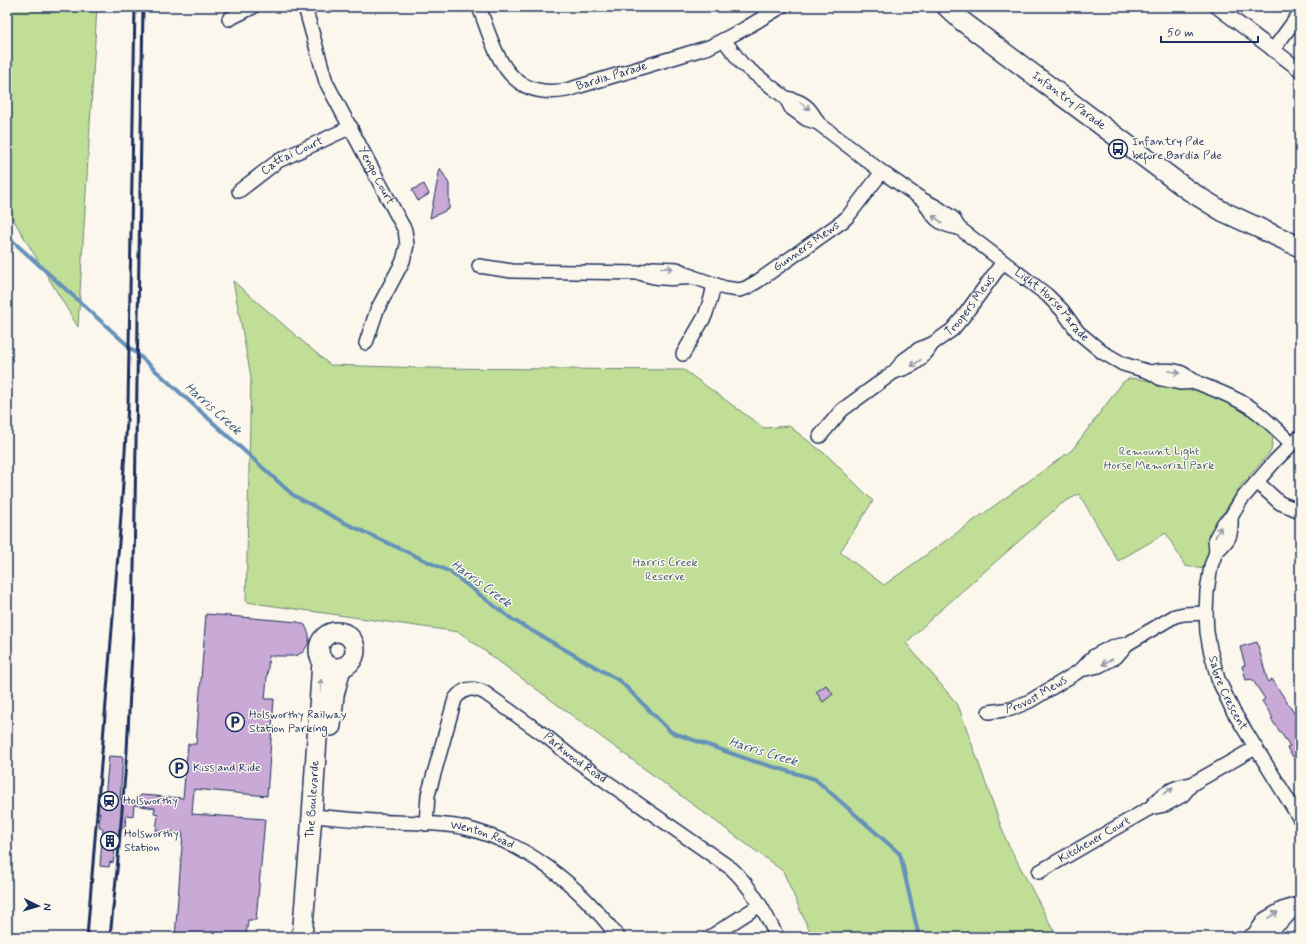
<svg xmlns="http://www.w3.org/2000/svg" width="1307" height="944" font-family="Mynerve,sans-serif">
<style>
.green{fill:#c0de96;stroke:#6e867a}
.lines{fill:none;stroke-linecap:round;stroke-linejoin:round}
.stream{stroke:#6692ba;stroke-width:4}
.building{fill:#c9aad6;stroke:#1b2f5e}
.street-casing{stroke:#1b2f5e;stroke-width:16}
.secondary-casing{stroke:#1b2f5e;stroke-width:22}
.street{stroke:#fbf7ec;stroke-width:13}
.secondary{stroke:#fbf7ec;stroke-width:19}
.rail{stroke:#1b2f5e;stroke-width:3}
.oneway{stroke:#8b93a5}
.labels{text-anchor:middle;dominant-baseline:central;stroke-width:3;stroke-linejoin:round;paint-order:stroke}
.street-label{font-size:12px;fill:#1b2f5e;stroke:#fbf7ec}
.poi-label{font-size:12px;fill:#1b2f5e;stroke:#fbf7ec;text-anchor:start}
.park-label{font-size:12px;fill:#445b6c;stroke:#fbf7ec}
.water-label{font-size:13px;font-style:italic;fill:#3a5884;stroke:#fbf7ec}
</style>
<rect width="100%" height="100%" fill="#fbf7ec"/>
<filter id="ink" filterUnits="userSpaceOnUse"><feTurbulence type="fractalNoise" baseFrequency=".025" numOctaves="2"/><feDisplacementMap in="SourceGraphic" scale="8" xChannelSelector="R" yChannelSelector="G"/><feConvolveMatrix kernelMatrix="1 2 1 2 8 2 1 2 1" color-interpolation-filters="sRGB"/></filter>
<g filter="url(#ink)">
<path class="green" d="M7,7H97L78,327L7,209Z
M233,281L330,365L426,368L684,370L764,428L789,426L829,457L873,501L840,552L884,585L1072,450L1123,382L1130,378L1193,387L1238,407L1260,422L1269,430L1273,438L1271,451L1242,485L1218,521L1213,533L1204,569L1185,566L1166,533L1118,561L1079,494L1061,504L934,616L906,643L958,705L1006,840L1057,937H812L783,871L459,632L246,602L251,377Z"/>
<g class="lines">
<path class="stream" d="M7,236L293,495L345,523L450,572L513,620L620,681L671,732L750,760L815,779L900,854L919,937"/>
</g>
<path class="building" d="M440,168L449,184V209L430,218Z
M424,184L429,194L418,201L412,190Z
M206,614L298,622L305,625L309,634V643L303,652L295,656H269L265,699H274L267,796L194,789L192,814L265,819L256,920H248L246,937H175L183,833L156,831L158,814L154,813L155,808L134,805L133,816L126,815L125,828H119L117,850H115L113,863L110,862L109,867L100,866L103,828H100V826H99L100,813H96L98,797L105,798L109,756L123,757L120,799L134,802L141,795L183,798L188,744H196Z
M1257,642L1268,682L1272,679L1296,716L1300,713V767L1287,748L1290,746L1271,719L1273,718L1262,701L1265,699L1252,679L1246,680L1242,666L1245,665L1240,647Z
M826,685L833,694L823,702L816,692Z"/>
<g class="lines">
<defs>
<g id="street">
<path id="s1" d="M305,7L326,82L401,223L405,230L407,245L403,261L377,310L366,343"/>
<path id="s2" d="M479,7C496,52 506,101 567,90L709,47L744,29L781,7"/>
<path d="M1217,7L1300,70"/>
<path d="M229,19L253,7"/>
<path id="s3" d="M724,40L742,64L786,98L791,108L806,119L818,123L882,172L923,200L937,207L953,218L959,228L1047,295L1062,310L1078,332L1102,352L1123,364L1150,372L1161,379L1180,383L1197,382"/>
<path d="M1273,50L1300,13"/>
<path d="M786,98C803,101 810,107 818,123"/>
<path id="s4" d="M239,191L278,161L351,127"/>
<path d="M923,200C933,217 938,225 959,228"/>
<path id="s5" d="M479,266L512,271L640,273L653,268L677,269L693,277L725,288L739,290L746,288L758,281L843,221L849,215L882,172"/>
<path d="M640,273C658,280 673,279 693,277"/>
<path d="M683,354L705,316L711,298L714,284"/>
<path d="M894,372C914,366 921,362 932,344"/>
<path d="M1150,372C1160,370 1172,369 1182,373C1188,376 1193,381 1198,383C1217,391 1236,397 1253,409C1267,419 1279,432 1292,444"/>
<path id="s6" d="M820,436L842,410L894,372L904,360L919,349L932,344L952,330L963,317L1003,262"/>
<path id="s7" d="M1300,437L1292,444L1275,461L1241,500L1231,517L1224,523L1215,539L1216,552L1211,566L1207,591L1206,613L1207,632L1210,649L1218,679L1233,711L1300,819"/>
<path d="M1257,482L1280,503L1300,511"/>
<path d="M1216,552C1230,539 1232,536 1231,517"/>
<path d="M1081,670L1099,666L1116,657L1127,644"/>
<path id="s8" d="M989,712L1011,709L1030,701L1081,670L1094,656L1111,647L1127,644L1175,616L1184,614L1206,613"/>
<path d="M1150,808C1163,793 1172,787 1192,784"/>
<path id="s9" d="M312,816C339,818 367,821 394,822C416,823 439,823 461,827C525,841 580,886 618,937"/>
<path id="s10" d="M426,824L428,795L455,699C464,687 473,687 485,693L547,737L574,759L732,869C752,888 765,912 777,937"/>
<path id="s11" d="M1039,872L1150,808L1165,805L1183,795L1192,784L1255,748"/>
<path d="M1255,933L1265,919L1282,909L1299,904"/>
<path d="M710,937L760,905"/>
<path d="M1249,937C1256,932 1262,931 1270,929C1282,924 1289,915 1296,905"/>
</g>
<g id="secondary">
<path id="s12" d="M947,7L962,21L1188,190L1222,211L1300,247"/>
<circle cx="337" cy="650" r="18"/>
<path d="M331,726L334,695L341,668"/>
<path id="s13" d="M302,937L312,816L322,661"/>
</g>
</defs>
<use href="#street" class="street-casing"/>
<use href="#secondary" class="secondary-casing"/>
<use href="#street" class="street"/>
<use href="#secondary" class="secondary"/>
<path class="rail" d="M87,937L120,530L128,404L135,7
M110,937L117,870L127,751L133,632L143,7"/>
</g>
<defs><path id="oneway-shaft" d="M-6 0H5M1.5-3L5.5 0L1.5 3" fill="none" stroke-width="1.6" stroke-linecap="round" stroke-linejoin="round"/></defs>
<g class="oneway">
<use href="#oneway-shaft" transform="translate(805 106) rotate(37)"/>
<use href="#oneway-shaft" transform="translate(937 219) rotate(-143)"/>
<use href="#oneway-shaft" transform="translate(667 268) rotate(4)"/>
<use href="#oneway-shaft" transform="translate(916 363) rotate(145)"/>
<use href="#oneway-shaft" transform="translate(1174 372) rotate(12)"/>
<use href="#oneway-shaft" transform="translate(1218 532) rotate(-62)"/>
<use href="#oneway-shaft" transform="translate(1107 662) rotate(151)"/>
<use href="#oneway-shaft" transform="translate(321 685) rotate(-87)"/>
<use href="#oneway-shaft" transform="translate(1168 791) rotate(-30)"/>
<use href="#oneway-shaft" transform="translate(1273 915) rotate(-32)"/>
</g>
</g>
<defs>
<symbol id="bus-ring" viewBox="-11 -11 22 22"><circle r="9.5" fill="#fbf7ec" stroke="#1b2f5e" stroke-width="1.5"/><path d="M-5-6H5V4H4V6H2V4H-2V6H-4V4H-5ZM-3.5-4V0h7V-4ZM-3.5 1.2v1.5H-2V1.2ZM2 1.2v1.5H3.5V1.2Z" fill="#1b2f5e"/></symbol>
<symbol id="parking-ring" viewBox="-11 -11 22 22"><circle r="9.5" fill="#fbf7ec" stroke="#1b2f5e" stroke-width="1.5"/><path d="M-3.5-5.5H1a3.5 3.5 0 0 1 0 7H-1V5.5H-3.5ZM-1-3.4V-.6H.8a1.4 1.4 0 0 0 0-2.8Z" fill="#1b2f5e"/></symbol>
<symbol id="station-ring" viewBox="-11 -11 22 22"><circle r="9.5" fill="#fbf7ec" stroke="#1b2f5e" stroke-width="1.5"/><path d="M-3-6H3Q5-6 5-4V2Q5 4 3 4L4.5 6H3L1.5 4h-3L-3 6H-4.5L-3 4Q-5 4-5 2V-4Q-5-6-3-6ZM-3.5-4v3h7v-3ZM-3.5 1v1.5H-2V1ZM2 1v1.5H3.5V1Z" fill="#1b2f5e"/></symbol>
<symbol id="building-ring" viewBox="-11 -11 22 22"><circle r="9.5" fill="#fbf7ec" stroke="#1b2f5e" stroke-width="1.5"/><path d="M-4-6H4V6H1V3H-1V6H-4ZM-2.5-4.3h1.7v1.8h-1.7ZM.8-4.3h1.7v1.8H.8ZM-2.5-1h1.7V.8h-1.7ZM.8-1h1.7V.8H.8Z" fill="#1b2f5e"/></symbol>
</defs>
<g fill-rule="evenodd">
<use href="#bus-ring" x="1107" y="138" width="22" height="22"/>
<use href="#parking-ring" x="224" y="711" width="22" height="22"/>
<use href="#parking-ring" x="168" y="757" width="22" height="22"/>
<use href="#station-ring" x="98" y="790" width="22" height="22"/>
<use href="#building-ring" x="99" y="830" width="22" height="22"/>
</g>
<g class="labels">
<g class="street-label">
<text stroke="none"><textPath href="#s2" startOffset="183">Bardia Parade</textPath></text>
<text stroke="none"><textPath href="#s12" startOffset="154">Infantry Parade</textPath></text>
<text stroke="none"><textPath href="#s4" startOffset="64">Cattai Court</textPath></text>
<text stroke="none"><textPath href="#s1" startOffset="184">Yengo Court</textPath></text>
<text stroke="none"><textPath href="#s5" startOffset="346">Gunners Mews</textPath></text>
<text stroke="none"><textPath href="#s6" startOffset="201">Troopers Mews</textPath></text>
<text stroke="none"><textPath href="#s3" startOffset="426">Light Horse Parade</textPath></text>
<text stroke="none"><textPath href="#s7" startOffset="293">Sabre Crescent</textPath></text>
<text stroke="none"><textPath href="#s8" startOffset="51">Provost Mews</textPath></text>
<text stroke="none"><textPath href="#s10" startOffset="274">Parkwood Road</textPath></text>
<text stroke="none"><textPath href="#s13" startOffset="138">The Boulevarde</textPath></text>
<text stroke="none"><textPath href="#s9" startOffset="172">Wenton Road</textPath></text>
<text stroke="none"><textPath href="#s11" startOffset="64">Kitchener Court</textPath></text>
</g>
<g class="poi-label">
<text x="1132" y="142">Infantry Pde<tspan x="1132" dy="14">before Bardia Pde</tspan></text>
<text x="249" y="715">Holsworthy Railway<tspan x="249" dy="14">Station Parking</tspan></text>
<text x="193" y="768">Kiss and Ride</text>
<text x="123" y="801">Holsworthy</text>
<text x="124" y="834">Holsworthy<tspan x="124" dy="14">Station</tspan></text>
</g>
<g class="park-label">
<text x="1159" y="452">Remount Light<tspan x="1159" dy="14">Horse Memorial Park</tspan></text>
<text x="665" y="563">Harris Creek<tspan x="665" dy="14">Reserve</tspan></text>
</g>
<g class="water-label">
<text transform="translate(213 409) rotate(42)">Harris Creek</text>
<text transform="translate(481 584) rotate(36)">Harris Creek</text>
<text transform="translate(763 752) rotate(17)">Harris Creek</text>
</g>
</g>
<rect width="1307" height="944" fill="none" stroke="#fbf7ec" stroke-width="24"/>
<rect x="12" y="12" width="1283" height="920" fill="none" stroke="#1b2f5e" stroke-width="1.5" filter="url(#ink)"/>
<g transform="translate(38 906) rotate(95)" stroke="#fbf7ec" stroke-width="3" paint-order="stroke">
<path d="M0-3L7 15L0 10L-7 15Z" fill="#1b2f5e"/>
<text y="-6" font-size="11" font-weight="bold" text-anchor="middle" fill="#1b2f5e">N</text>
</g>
<path d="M1161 36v6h97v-6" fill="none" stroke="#1b2f5e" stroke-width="2"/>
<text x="1167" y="36" font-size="12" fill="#1b2f5e" stroke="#fbf7ec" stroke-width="3" paint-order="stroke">50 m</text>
</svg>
